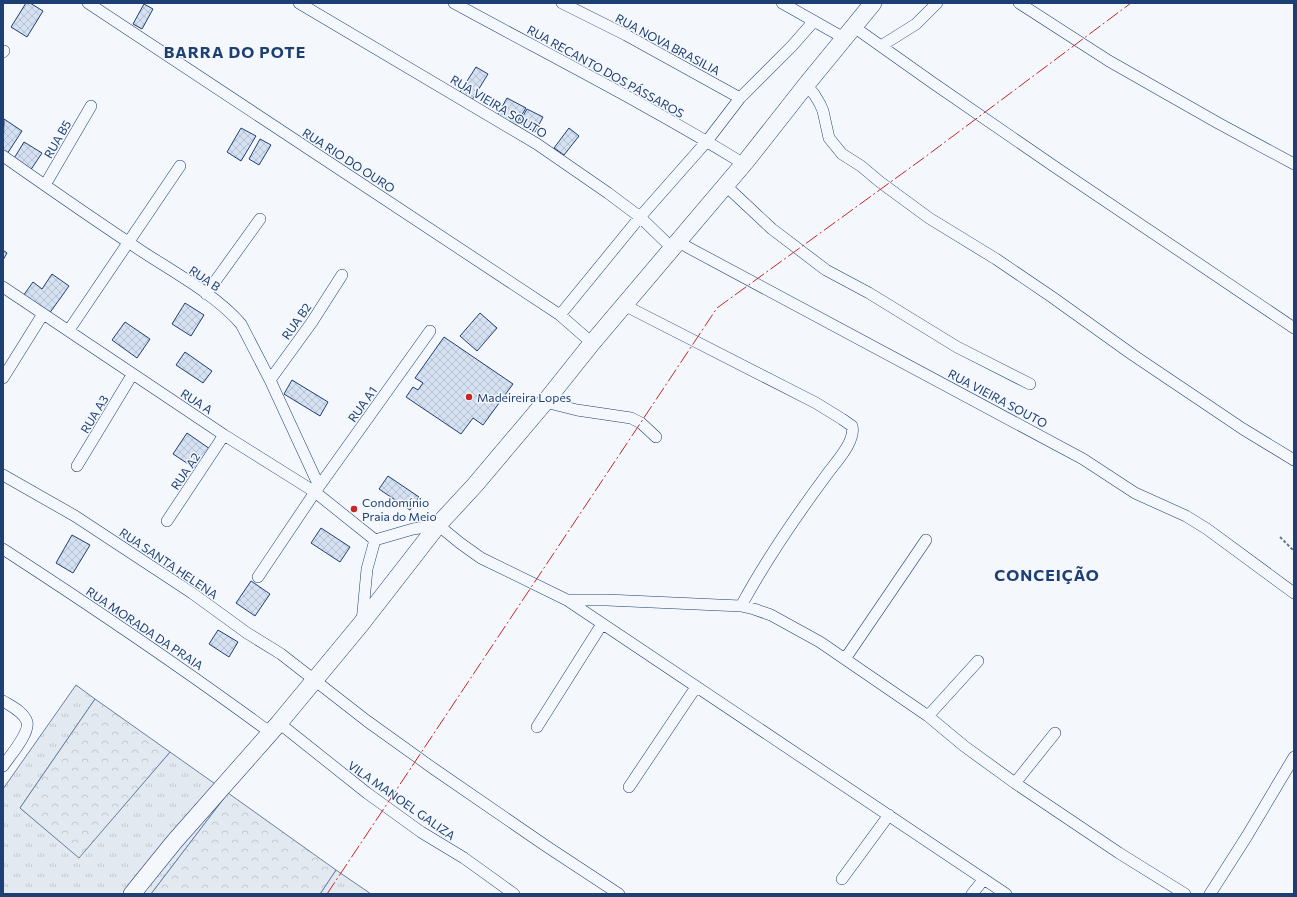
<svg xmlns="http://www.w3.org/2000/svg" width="1297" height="897" font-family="Commissioner,sans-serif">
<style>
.grass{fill:url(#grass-tufts);stroke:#687fa3}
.forest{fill:url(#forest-crowns);stroke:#687fa3}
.building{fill:url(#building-cross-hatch);stroke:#1d3f73}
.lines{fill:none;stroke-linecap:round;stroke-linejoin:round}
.minor-casing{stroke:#1d3f73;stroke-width:12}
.primary-casing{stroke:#1d3f73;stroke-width:18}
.path{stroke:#5e769c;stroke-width:2;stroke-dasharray:3 2;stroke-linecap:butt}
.minor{stroke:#f4f7fb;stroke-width:11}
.primary{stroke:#f4f7fb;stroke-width:17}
.power{stroke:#c62828;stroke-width:1;stroke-dasharray:14 3 2 3;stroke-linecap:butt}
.poi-dot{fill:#c62828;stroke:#f4f7fb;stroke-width:1.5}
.labels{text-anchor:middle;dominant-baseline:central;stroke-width:3;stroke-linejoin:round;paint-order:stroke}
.street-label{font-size:12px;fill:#1d3f73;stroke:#f4f7fb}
.poi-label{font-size:12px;fill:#1d3f73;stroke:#f4f7fb;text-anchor:start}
.district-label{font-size:16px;font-weight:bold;letter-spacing:1px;fill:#1d3f73;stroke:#f4f7fb}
</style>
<defs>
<pattern id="grass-tufts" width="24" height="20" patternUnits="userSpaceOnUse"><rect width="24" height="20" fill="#e3e9f0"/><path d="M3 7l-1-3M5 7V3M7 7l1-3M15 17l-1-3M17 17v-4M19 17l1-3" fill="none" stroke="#c2c9d1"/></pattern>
<pattern id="forest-crowns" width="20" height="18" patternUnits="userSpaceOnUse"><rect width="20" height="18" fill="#e3e9f0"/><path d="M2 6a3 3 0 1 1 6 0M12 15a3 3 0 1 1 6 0" fill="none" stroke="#c2c9d1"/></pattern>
<pattern id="building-cross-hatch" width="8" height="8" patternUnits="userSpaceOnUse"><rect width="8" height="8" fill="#d5e0f0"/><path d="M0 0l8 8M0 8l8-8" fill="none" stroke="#b6c1d1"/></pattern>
</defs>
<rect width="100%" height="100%" fill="#f4f7fb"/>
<path class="grass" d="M76,685L95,699L20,808L79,857L170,752L228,793L151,894H3V789Z
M336,870L371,894H320Z"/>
<path class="forest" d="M95,699L170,752L79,858L20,808Z
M228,793L336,870L320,894H151Z"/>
<path class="building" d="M26,3H30L43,11L27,37L11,27Z
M144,4L153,9L142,29L133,24Z
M476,67L488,74L472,100L460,92Z
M507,98L526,108L515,126L497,116Z
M527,109L543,117L535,132L519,123Z
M4,119L22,131L7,154L3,152Z
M241,128L256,136L241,161L227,152Z
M569,128L579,136L564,155L554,148Z
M260,139L271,145L259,165L249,159Z
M24,142L42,153L30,171L13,160Z
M3,250L7,253L3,260Z
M52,274L69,286L49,314L23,296L33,282L42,289Z
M185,303L204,315L191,336L172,324Z
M480,313L497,328L477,351L460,336Z
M125,322L150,339L137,358L112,340Z
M444,337L513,384L483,425L473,418L461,434L406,397L413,387L418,390L423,383L415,378Z
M185,352L212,371L203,383L176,365Z
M292,380L328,402L320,416L284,394Z
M187,433L210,449L196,469L173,454Z
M388,476L419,497L410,510L379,489Z
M321,528L350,547L340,562L311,543Z
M72,535L90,545L73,573L56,563Z
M251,581L270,594L255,616L236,603Z
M218,630L238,642L229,657L209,644Z"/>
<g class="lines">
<defs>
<path id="minor" d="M88,3L560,315L592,343
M299,3L537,144L608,193L640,217L673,249
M454,3C551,56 650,106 744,164
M562,3L626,35L740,98
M782,3L844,38
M1019,3L1109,61L1218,123L1294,164
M854,27L933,83L1058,169L1294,328
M881,46L916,24L937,3
M3,52L4,51
M806,85L814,94L820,104L823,111L829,138L842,154L861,166L880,182L929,218L996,259L1052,297L1133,355L1243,429L1294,460
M3,156C50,189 96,221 143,252C175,273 216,295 241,324L270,380L319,486
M45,185L91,106
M725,185L772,229L826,270L869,293L957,347L1030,384
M678,242L1083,459L1135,493L1186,516L1207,529L1294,593
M3,287L224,435L315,492L375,540
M206,294L260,219
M624,305L816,403L842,419L852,426C856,441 836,462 828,473C796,516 766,560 741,606
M560,315L640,217L707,141L740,98L792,46L814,21
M69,330L180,166
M3,378L43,314
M270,380L312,322L342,275
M545,402L577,410L631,418L641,423L656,437
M77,466L132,375
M3,475L75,516L192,593L247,633L281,654L367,721L434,769L546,846L619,894
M167,521L224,435
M375,540L413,529L438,525L460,543L481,558L567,600L1006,894
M3,549C94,608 184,669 271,733
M258,577L315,492L430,331
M567,600H607L741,606L754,609L771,615L820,642L928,716L964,746L1015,783L1119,853L1185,894
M362,622L367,569L375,540
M845,659L926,540
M3,701C11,706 24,712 27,722C30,733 10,756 3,766
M928,716L978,661
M279,723L367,793L421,832L464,858L514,894
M537,727L602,624
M1015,783L1055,733
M629,787L696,687
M842,879L889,815
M972,894L984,879
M1210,894L1247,836L1294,757"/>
<path id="primary" d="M132,894L174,842L279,723L361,624L438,525L475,485L545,402L592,343L747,160L806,85L873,3"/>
</defs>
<use href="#minor" class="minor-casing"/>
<use href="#primary" class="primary-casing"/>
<path class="path" d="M1280,537L1294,551"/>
<use href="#minor" class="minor"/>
<use href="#primary" class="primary"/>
<path class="power" d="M327,894L717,308L925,157L1131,3"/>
</g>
<g class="poi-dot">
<circle cx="469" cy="397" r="4"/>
<circle cx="354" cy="509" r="4"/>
</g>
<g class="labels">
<g class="street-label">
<text transform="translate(668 44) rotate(28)">RUA NOVA BRASILIA</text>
<text transform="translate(606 71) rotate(29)">RUA RECANTO DOS PÁSSAROS</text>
<text transform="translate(499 106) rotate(31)">RUA VIEIRA SOUTO</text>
<text transform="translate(57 139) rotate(-60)">RUA B5</text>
<text transform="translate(349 160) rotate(33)">RUA RIO DO OURO</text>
<text transform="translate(205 278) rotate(34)">RUA B</text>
<text transform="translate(296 321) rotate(-55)">RUA B2</text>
<text transform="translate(998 398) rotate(28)">RUA VIEIRA SOUTO</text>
<text transform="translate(197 401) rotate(33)">RUA A</text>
<text transform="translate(362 404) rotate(-55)">RUA A1</text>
<text transform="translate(94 414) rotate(-59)">RUA A3</text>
<text transform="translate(185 471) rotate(-56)">RUA A2</text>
<text transform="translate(169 563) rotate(34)">RUA SANTA HELENA</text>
<text transform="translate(145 628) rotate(34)">RUA MORADA DA PRAIA</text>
<text transform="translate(402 800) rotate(35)">VILA MANOEL GALIZA</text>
</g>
<g class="poi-label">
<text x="477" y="397">Madeireira Lopes</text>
<text x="362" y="502">Condomínio<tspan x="362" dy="14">Praia do Meio</tspan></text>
</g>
<g class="district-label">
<text x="235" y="51">BARRA DO POTE</text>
<text x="1047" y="574">CONCEIÇÃO</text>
</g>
</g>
<rect width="1297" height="897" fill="none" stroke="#1d3f73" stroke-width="8"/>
</svg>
